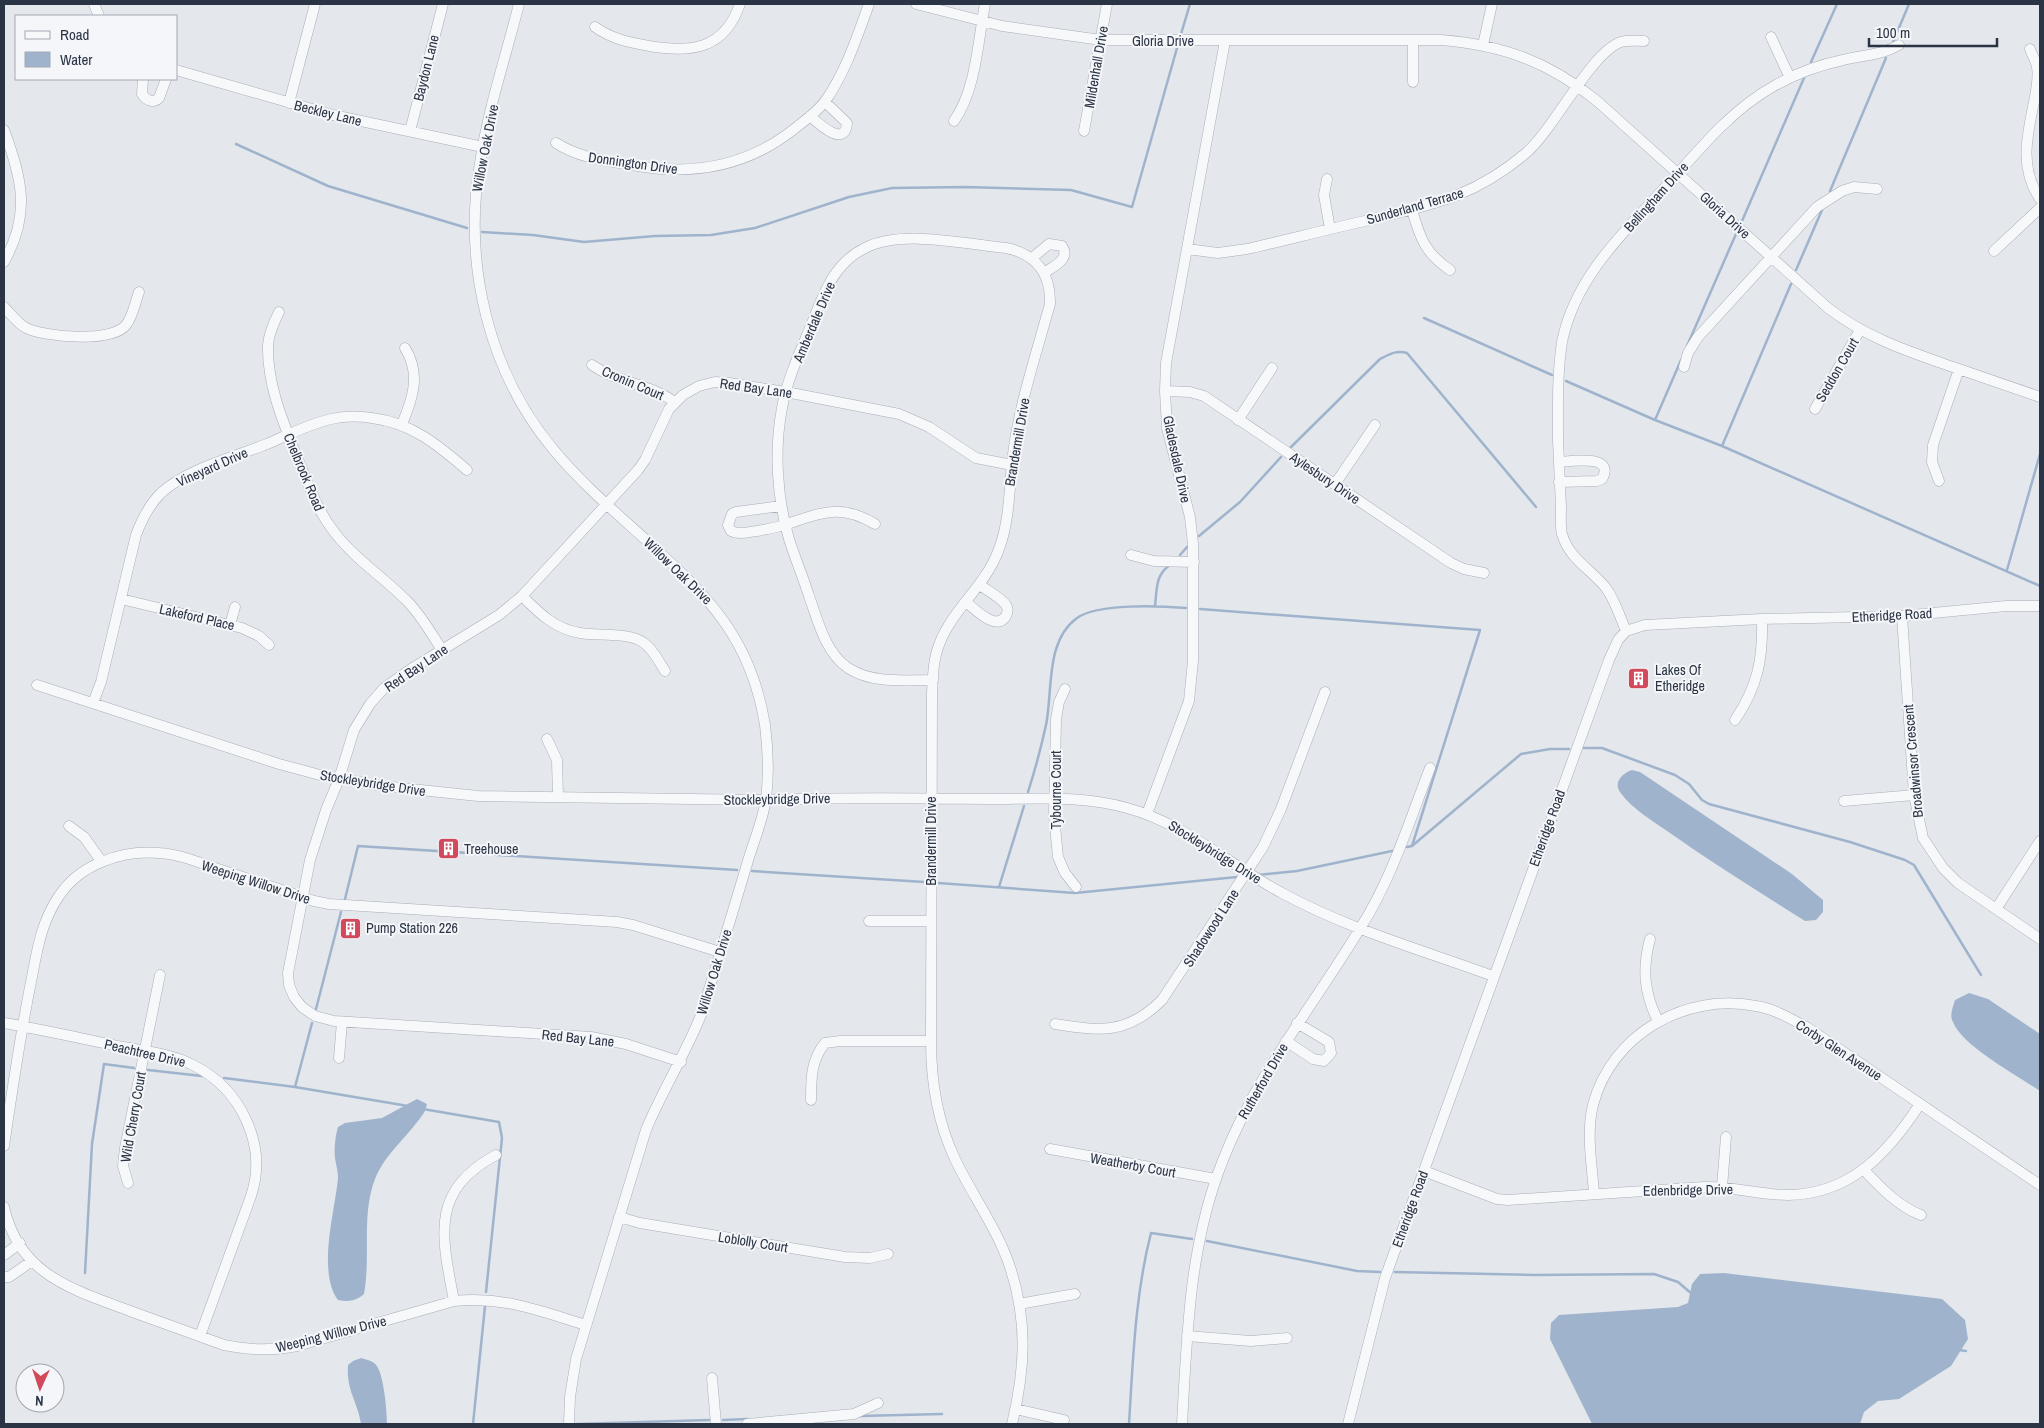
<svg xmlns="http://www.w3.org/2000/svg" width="2044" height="1428" font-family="'Archivo Narrow',sans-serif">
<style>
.water{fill:#9fb4cc}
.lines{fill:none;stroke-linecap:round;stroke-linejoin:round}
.stream{stroke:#9fb4cc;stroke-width:2.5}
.minor-casing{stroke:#a9aeb7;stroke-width:11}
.minor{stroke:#f7f8fa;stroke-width:10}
.labels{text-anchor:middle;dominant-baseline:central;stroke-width:4;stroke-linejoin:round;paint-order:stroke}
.street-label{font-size:14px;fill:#2b3445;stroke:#f4f6f9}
.poi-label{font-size:14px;fill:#2b3445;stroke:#f4f6f9;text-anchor:start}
</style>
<rect width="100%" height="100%" fill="#e4e7ec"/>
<path class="water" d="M1632,770L1640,772L1792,874L1823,900V912L1816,920L1805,921C1759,892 1714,864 1670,833C1653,821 1632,809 1620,792C1613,782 1623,773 1632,770Z
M1969,993L1988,999L2040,1034V1091C2018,1076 1962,1046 1953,1022C1949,1015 1953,1007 1955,1000Z
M417,1099L427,1104L425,1111C410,1135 386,1152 375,1179C361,1215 371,1257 364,1294C356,1301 349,1302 338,1300C317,1272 335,1211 338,1178C338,1171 336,1165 335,1158C334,1149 335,1137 338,1127L345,1123L382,1118Z
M1724,1273L1942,1299L1965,1320L1968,1339L1951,1366L1899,1399L1878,1401L1864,1412L1860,1424H1592L1550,1339L1551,1323L1559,1315L1678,1307L1688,1303L1692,1284L1700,1274Z
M361,1358C368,1360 375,1361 378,1368C384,1379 387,1411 387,1424H361C358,1402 346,1391 348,1365L353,1361Z"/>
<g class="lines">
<path class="stream" d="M1181,34L1190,4
M1893,42L1909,4
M1811,62L1837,4
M236,144L328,186L467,228
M1830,191L1886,58
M1742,221L1804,78
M482,232L533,235L584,242L655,236L711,235L755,228L849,197L892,188L965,187L1071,190L1132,207L1177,48
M1796,270L1822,210
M1424,318L1552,375
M1687,346L1736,234
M1566,381L1655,420L1722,446L2040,586
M1655,420L1681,360
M1722,446L1791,284
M1291,447L1380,359C1390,354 1396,350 1407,353L1536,507
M1199,536L1240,502L1281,457
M1180,555L1187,547
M2007,570L2040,454
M1155,606C1157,590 1155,575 1170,565
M1200,609L1480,630L1412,846
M1584,748H1602L1675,775L1689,784L1702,800L1709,804L1850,842L1905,860L1914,865L1981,975
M1028,792C1035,770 1041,748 1046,725C1053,691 1045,641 1077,618C1098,603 1161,606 1186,608
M1407,847L1412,846L1521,754L1550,749H1569
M752,871L924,882
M1258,875L1297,871L1392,851
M938,883L1075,893L1237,877
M999,887L1024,806
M345,899L358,846L737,870
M316,1009L341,912
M148,1070L202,1076
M224,1078L295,1087L408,1106
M295,1087L312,1023
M423,1109L499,1122L502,1138L486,1292
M1207,1241L1357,1271L1380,1272
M1395,1272L1534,1275L1654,1274L1678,1282L1692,1294
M85,1273L92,1144L104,1064L134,1068
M1959,1350L1966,1351
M860,1416L942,1414
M723,1420L747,1419
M473,1424L485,1306
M577,1424L709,1420
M1129,1424C1133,1360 1135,1295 1151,1233L1192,1239"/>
<defs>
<path id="minor" d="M94,4L99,16
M519,4C506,56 488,109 480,163C463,263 488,371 553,449C581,483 614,511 646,540C708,596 751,638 765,725C768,749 769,775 766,799C763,820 753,843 747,864C732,914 717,965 701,1015C685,1055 662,1091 646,1130L576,1359L570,1397L569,1424
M916,4L1002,26L1101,40H1441C1503,45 1549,62 1597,101L1828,308C1867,338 1907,351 1953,367C1982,377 2011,387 2040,397
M595,27C612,39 628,42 649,46C691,53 724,50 740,4
M1771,37L1790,78
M1483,45L1492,4
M2030,49C2032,55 2036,61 2037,67C2039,79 2036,90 2034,102C2027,136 2019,168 2040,199
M176,70L333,115L483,147
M143,79L142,94C146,100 153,104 159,98L166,79
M1413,82V40
M289,103L315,4
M810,116C818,123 845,149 847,123L825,102
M954,121C976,90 978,41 985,4
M4,130C22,179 31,214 4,262
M410,131L443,4
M1084,131L1107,4
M556,143C581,159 609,161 638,166C697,176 752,164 798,126C807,119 819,110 826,100C846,71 857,37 869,4
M1327,179L1324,195L1330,229
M1412,210C1420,238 1425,253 1450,270
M1187,249L1218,253L1247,249C1286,240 1325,230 1365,221C1430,205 1473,198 1526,153C1555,128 1591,52 1621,42C1628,40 1636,41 1644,41
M1994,251L2040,208
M1032,258L1049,244L1062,246C1071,259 1054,266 1044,273
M4,307C11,314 17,323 26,328C45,337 112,343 126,325C133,316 135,303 139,292
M279,312C274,322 269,333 268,345C267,386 284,424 299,462C309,486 318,512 335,533C355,559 383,577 407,601C421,615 431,633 442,650
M592,365C619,384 646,382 675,402
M1684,367L1688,353L1698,337L1817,207L1842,191L1854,187L1877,189
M1165,391L1190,392L1204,396L1451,563L1464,569L1484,573
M1815,409L1860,330
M1238,420L1272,368
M402,424C413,398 421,374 405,348
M1559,462C1571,461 1616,454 1602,479L1597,481L1559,482
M1939,481L1932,462L1933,445L1959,369
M1335,484L1375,425
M781,506L736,512L732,514L728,525L731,531C739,535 748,532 757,531C767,529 777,528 787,524C821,513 840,503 875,524
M1131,555L1154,561L1194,562
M522,596C539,613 555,629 580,633C598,636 630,632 644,643C653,649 659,662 665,671
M121,599L242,628L259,636L269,645
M966,602C975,609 996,632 1006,616C1008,612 1008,608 1006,605C1000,597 988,591 980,585
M1902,616L1914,795L1923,838L1943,868L1958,883L2040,939
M230,625L235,607
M1626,631C1620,617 1615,600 1606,588C1592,570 1569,559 1562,534C1560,526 1561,515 1561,507C1560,485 1559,463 1558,440C1558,408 1557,374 1562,342C1575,275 1629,227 1673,179C1703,145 1733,109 1774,86C1795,74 1819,65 1843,60C1863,55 1882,55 1899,45
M933,680C904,680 873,684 848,668C825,652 818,621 809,596C803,577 795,558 789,539C777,498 774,450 782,408C787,379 801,350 812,323C824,293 834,263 865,248C902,229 965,244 1006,248C1036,254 1051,274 1050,304C1037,351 1021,399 1014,447C1009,480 1011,517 999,549C986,586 952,609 939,645C933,660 933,677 932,693L931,1041C931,1082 937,1121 955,1159C972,1195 997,1228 1010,1267C1028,1321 1025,1370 1012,1424
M37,685L279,764L320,775L382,786L478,796L766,800C840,797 915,798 989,799C1035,799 1083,795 1127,808C1186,824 1229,865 1282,893C1348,929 1422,950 1493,976
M1065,689L1059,702L1056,719L1054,816L1058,857L1065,873L1076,887
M93,703L101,682L136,535C142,519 149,505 161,493C187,469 234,457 267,444C288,435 309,424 331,419C344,416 359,416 372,418C412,423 438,445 467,470
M1735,720C1758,686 1763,659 1762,619
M547,739L557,760L558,797
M1844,801L1914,795
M1147,814L1189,701L1193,661V544L1190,517L1167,428L1165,391L1166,363L1225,41
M69,826L84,837L102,862
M1996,909L2040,841
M869,921H931
M1650,939C1642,969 1644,993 1658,1021
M4,1023C44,1030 84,1039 123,1047C146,1051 172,1054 193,1065C241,1089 268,1145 251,1196L200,1336
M1055,1024C1100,1031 1127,1035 1162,1000L1263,847L1281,809L1325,692
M1286,1041L1313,1059L1324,1061L1331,1053L1329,1042L1297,1023
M339,1058L342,1022
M681,1062L626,1044L591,1037L334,1021L315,1016L302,1007L294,997L289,985L288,973L310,860L326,810L339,779L354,730L370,704L384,688L411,669L499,615L522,596L638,470L645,460L669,409L683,395L699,386L715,382L729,383L786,392L899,414L929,427L976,458L1012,465
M811,1100C811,1079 811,1060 825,1043L840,1041H931
M4,1146C12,1091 20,1036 31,982C37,951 41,922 59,896C80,864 122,850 159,853C180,854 200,863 221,870C252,880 283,890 314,901L329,904L617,922L633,925L720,952
M1050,1149L1216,1179
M1864,1170C1880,1187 1899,1207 1921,1215
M1424,1171L1497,1199L1508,1200L1704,1187C1732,1186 1760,1195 1788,1195C1851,1194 1888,1153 1920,1104
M128,1183L123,1166L125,1148L160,975
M1722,1187L1726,1137
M1594,1193C1592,1165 1586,1133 1593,1105C1611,1035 1685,992 1756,1006C1775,1009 1791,1019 1808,1028L2040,1185
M4,1207C19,1275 72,1289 130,1311C161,1322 193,1334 224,1345C250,1350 271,1351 297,1346L454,1301C504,1296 539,1311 586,1325
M619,1217L640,1223L845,1257L870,1258L888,1254
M4,1255L20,1243
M4,1277H9L32,1261
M454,1301C442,1237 429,1191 496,1155
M1019,1304L1075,1294
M1187,1336L1251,1341L1287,1338
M712,1378L716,1424
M1016,1409L1064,1420
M747,1424L854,1414L878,1403
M1182,1424C1187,1335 1189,1245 1223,1160C1256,1075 1314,1005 1361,927C1392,878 1409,822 1430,768
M1348,1424L1385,1278L1609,660L1618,640L1626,631L1645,625L1762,619L1902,616L2006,606H2040"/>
</defs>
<use href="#minor" class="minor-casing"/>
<use href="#minor" class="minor"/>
</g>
<defs>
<symbol id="building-square" viewBox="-11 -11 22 22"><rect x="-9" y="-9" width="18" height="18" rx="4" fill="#d1495b" stroke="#f4f6f9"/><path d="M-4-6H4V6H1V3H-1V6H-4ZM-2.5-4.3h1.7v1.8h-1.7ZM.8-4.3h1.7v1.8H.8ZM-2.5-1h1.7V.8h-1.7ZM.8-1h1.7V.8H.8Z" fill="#fff"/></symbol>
</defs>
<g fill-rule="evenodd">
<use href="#building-square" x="1626" y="666" width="25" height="25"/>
<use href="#building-square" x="436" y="836" width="25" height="25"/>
<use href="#building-square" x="338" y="916" width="25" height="25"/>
</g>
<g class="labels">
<g class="street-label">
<text x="1163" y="41">Gloria Drive</text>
<text transform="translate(1096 67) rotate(-80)">Mildenhall Drive</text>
<text transform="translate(426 68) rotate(-76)">Baydon Lane</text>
<text transform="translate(328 113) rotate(14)">Beckley Lane</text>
<text transform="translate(485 148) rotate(-79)">Willow Oak Drive</text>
<text transform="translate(633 163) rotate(8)">Donnington Drive</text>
<text transform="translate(1656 197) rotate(-48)">Bellingham Drive</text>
<text transform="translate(1415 206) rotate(-16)">Sunderland Terrace</text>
<text transform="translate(1725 215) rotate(42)">Gloria Drive</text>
<text transform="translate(814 322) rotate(-67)">Amberdale Drive</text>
<text transform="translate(1837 370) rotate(-60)">Seddon Court</text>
<text transform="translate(633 383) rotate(23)">Cronin Court</text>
<text transform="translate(756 388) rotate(8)">Red Bay Lane</text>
<text transform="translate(1017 442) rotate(-80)">Brandermill Drive</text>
<text transform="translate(1177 459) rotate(78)">Gladesdale Drive</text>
<text transform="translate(212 467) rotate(-24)">Vineyard Drive</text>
<text transform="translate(304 472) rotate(67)">Chelbrook Road</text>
<text transform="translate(1325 478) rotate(34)">Aylesbury Drive</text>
<text transform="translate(678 571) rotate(44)">Willow Oak Drive</text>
<text transform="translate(1892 615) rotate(-3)">Etheridge Road</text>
<text transform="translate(197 617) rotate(13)">Lakeford Place</text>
<text transform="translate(416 668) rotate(-34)">Red Bay Lane</text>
<text transform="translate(1913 761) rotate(-95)">Broadwinsor Crescent</text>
<text transform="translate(373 783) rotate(9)">Stockleybridge Drive</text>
<text transform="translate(1056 790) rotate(-90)">Tybourne Court</text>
<text transform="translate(777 799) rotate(-1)">Stockleybridge Drive</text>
<text transform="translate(1547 828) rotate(-70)">Etheridge Road</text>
<text transform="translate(931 841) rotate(-90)">Brandermill Drive</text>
<text transform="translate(1215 852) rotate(32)">Stockleybridge Drive</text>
<text transform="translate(256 882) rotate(18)">Weeping Willow Drive</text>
<text transform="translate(1211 928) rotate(-57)">Shadowood Lane</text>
<text transform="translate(714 972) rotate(-73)">Willow Oak Drive</text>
<text transform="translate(578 1038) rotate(6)">Red Bay Lane</text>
<text transform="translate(1839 1050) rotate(33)">Corby Glen Avenue</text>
<text transform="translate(145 1053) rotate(13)">Peachtree Drive</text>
<text transform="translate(1263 1081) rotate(-60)">Rutherford Drive</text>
<text transform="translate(133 1117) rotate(-80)">Wild Cherry Court</text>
<text transform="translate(1133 1165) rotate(10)">Weatherby Court</text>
<text transform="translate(1688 1190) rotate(-1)">Edenbridge Drive</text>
<text transform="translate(1410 1209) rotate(-70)">Etheridge Road</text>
<text transform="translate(753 1242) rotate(9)">Loblolly Court</text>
<text transform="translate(331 1334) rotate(-14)">Weeping Willow Drive</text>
</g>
<g class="poi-label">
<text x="1655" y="670">Lakes Of<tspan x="1655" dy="16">Etheridge</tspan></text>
<text x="464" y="849">Treehouse</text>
<text x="366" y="928">Pump Station 226</text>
</g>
</g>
<rect width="2044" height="1428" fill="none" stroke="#2b3445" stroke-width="10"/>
<rect x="15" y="15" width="162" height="65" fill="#f4f6f9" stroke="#a4a8b1"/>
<rect x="25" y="31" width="25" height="8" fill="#f7f8fa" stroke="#a4a8b1"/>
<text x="60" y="40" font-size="15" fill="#2b3445">Road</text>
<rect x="25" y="52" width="25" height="15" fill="#9fb4cc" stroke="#a4a8b1"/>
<text x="60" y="65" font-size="15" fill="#2b3445">Water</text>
<g transform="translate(40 1388) rotate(183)"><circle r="24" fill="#f4f6f9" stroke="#a4a8b1"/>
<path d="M0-4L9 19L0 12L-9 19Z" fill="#d1495b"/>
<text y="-8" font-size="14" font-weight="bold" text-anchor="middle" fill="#2b3445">N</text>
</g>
<path d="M1869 38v8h128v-8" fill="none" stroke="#2b3445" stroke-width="2.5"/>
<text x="1876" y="38" font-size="15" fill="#2b3445" stroke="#f4f6f9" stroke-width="4" paint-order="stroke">100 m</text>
</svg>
